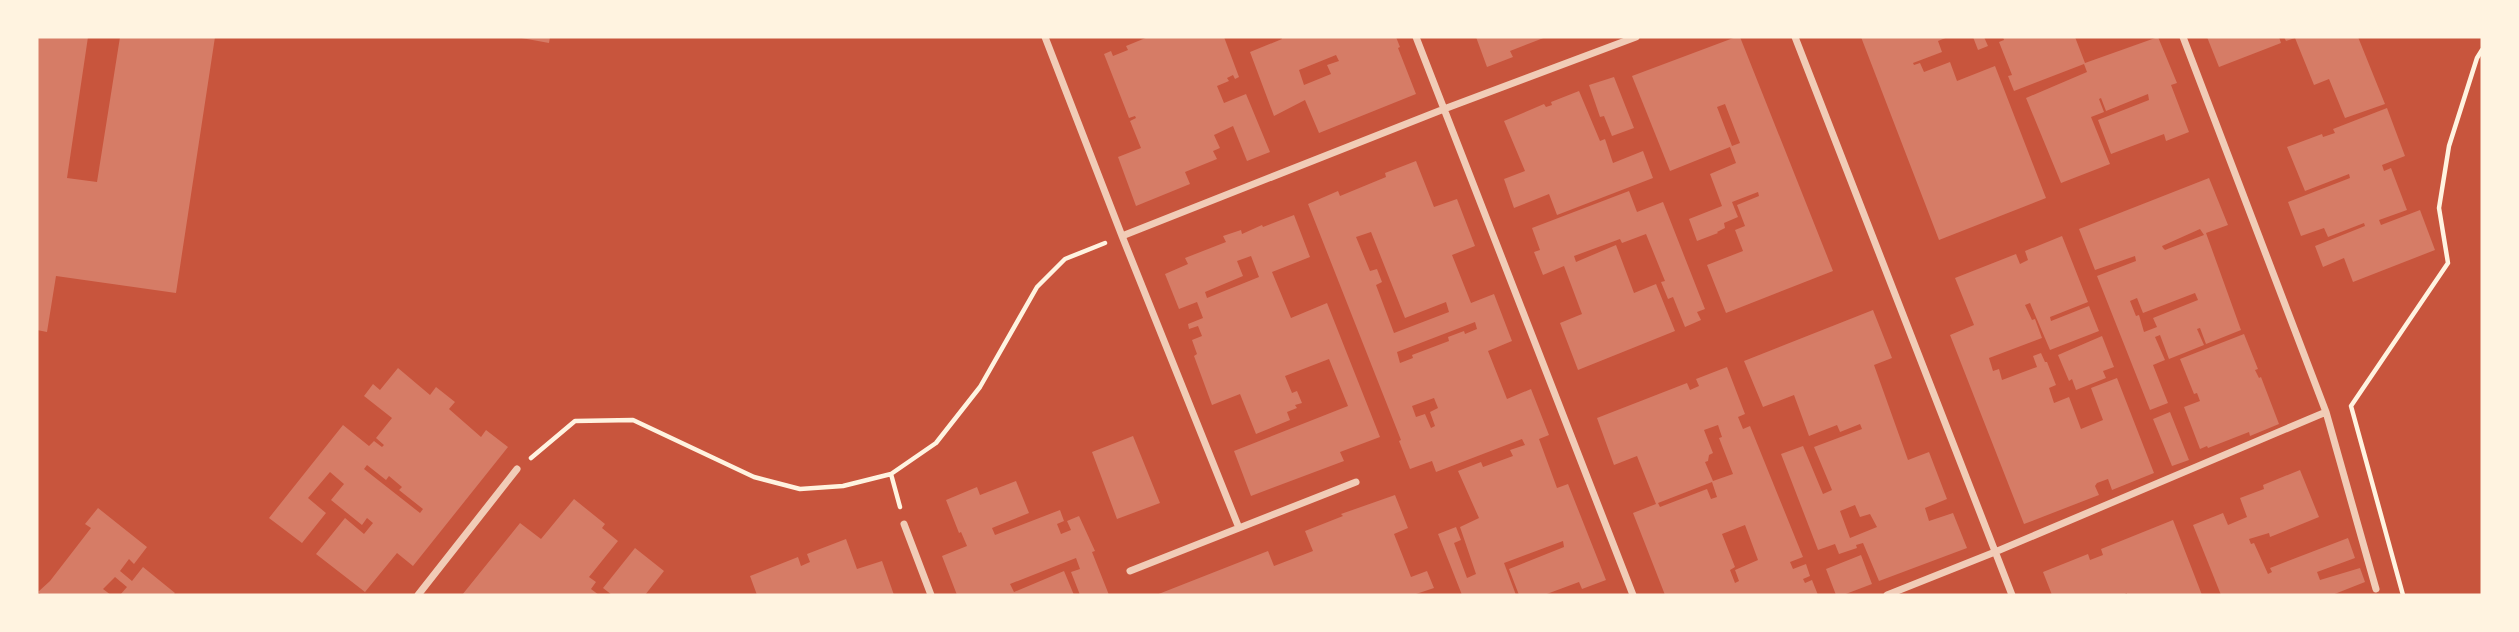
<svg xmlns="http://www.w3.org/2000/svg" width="2519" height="632" font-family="Poppins,sans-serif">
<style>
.building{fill:#d67c66;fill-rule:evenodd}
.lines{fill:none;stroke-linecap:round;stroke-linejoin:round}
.path{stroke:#fff3e0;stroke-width:4.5}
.minor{stroke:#f1ccb7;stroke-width:7}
</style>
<rect width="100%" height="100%" fill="#c8553d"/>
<path class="building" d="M37,37H88L67,178L97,182L120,37H215L176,293L56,276L47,332L37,330Z
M516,37H550L549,43Z
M1148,37H1224L1239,77L1235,79L1233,75L1227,78L1229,81L1217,86L1224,103L1246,94L1270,152L1247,161L1233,126L1214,135L1220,148L1213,151L1217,159L1185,172L1190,184L1136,206L1118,157L1141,148L1130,121L1136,118L1135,116L1129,118L1104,54L1111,51L1113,56L1128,50L1126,46Z
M1281,37H1396L1400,47L1398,48L1416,94L1319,133L1305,100L1274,116L1250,52L1282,39ZM1336,55L1339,61L1327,65L1331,74L1304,85L1299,70Z
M1476,37H1546L1510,51L1513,57L1487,67Z
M1736,37H1740L1833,271L1726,313L1707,265L1743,251L1735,230L1745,226L1737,205L1759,196L1758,192L1732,202L1738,217L1724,223L1725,228L1717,232L1718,233L1697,241L1689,219L1722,206L1710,174L1736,163L1730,147L1670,171L1632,76ZM1725,104L1740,143L1732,146L1717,107Z
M1861,37H1948L1938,41L1942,52L1913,63L1914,65L1920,63L1924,72L1950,62L1957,81L1995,66L2046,198L1939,240Z
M1973,37H1984L1988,46L1978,50Z
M2003,37H2075L2085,63L2158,37L2177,83L2171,85L2189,132L2166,141L2164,134L2111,154L2098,120L2149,100L2148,94L2106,111L2101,98L2099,99L2104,112L2091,117L2110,164L2061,183L2026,98L2087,72L2084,64L2014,91L2008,76L2012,75L1999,42L2004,40Z
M2207,37H2279L2281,43L2219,67Z
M2284,37H2358L2385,104L2345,118L2329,79L2314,85L2295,38L2286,41Z
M1614,77L1634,128L1612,136L1604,116L1600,117L1589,85Z
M1579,91L1600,141L1605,139L1613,163L1643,151L1653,178L1557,215L1549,194L1514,208L1504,179L1525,171L1504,121L1544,104L1546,107L1552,105L1551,102Z
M2387,108L2405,156L2382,165L2384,171L2391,168L2407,210L2379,220L2381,225L2420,210L2435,250L2353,282L2344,258L2323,267L2315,246L2365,226L2364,223L2328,237L2324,228L2301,236L2288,202L2350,178L2349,174L2305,191L2287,147L2322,134L2323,137L2335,133L2333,129Z
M1416,161L1434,207L1457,199L1475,246L1452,255L1471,303L1494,294L1512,341L1488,351L1507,399L1531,389L1549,435L1539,439L1557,488L1568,484L1606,580L1582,589L1579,582L1544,595H1519L1509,569L1564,547L1563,541L1504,563L1516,595H1462L1438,534L1456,527L1461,540L1454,543L1467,578L1476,574L1460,527L1479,518L1458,471L1481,462L1483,467L1513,456L1510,450L1525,445L1522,439L1436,472L1432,461L1410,469L1399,441L1401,440L1308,204L1338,191L1340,196L1386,177L1385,173ZM1371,232L1405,318L1446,302L1449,312L1394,333L1376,285L1382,282L1377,269L1370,271L1356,237ZM1475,322L1477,329L1465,334L1464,331L1448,337L1449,341L1412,355L1413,358L1400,363L1397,352ZM1434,398L1438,408L1430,412L1435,426L1431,428L1425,414L1416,417L1412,406Z
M2209,178L2228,225L2206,233L2241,330L2206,344L2200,328L2197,329L2204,345L2169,359L2160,335L2155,337L2165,360L2153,365L2168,403L2150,410L2097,276L2136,261L2135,256L2095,270L2079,229ZM2200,229L2204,235L2165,250L2163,248L2162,246ZM2195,293L2198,300L2153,318L2157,327L2144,332L2139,315L2136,316L2130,301L2137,298L2143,313Z
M1629,191L1637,212L1663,202L1705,309L1697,312L1701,320L1685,327L1673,297L1668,299L1661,282L1665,281L1646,234L1622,243L1620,239L1574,256L1576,262L1616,245L1634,293L1656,284L1675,331L1578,370L1560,323L1582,314L1564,266L1543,275L1534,252L1540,250L1532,228Z
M1294,215L1310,257L1272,272L1291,318L1327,303L1380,437L1340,452L1344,461L1251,496L1234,451L1348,406L1329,359L1285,376L1292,393L1297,391L1302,403L1295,405L1297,408L1287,412L1290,420L1256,434L1240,394L1212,405L1194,356L1197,354L1192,340L1202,336L1198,326L1189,329L1188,324L1203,318L1197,302L1179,309L1165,274L1188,264L1185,258L1226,242L1223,236L1241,230L1242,234L1262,225L1263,227ZM1251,256L1259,277L1207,298L1205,292L1243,276L1237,261Z
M2062,236L2088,302L2050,317L2051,321L2089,306L2099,331L2050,350L2030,303L2025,305L2032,320L2035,319L2042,338L1989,358L1993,371L1999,369L2002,380L2037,367L2033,356L2041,353L2045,362H2047L2056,385L2049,388L2054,403L2069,397L2081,429L2103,420L2091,388L2117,378L2154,473L2112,490L2108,479L2097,483L2095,486L2099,495L2024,524L1950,335L1974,325L1955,278L2016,254L2020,264L2028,260L2025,251Z
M1873,310L1892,358L1874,365L1908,460L1929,452L1947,499L1925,508L1929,521L1953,513L1967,548L1879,581L1863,543L1856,545L1857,548L1839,554L1835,544L1818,550L1781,454L1803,446L1823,494L1832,490L1814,447L1862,429L1860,424L1840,432L1837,425L1809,436L1794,395L1763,407L1744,361ZM1855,505L1860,517L1870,514L1877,527L1850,538L1840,511Z
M2244,334L2258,369L2255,370L2259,378L2261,377L2279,424L2250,436L2249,432L2208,448L2207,446L2200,449L2184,407L2200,401L2197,393L2194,394L2180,359Z
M2102,336L2114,367L2103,371L2106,378L2076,390L2072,379L2069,381L2058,355Z
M1727,367L1745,414L1738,417L1743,429L1750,426L1803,557L1790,562L1793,569L1806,564L1810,576L1803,579L1805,583L1812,580L1818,595H1665L1633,513L1656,504L1637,456L1614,465L1597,418L1687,383L1690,390L1699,386L1696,379ZM1718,425L1722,437L1719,438L1733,474L1713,481L1705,462L1708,461L1709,455L1713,453L1704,430ZM1712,482L1717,497L1711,499L1707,489L1660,507L1658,503ZM1745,525L1758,560L1735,570L1739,581L1735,583L1730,570L1735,567L1722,534Z
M398,368L430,395L436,387L455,402L449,409L481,437L486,430L508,447L413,566L397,553L365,592L316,554L345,518L364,534L373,523L367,518L362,525L331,500L344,484L330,472L308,498L326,513L302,543L269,518L343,425L369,446L374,441L382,447L384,445L376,438L392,418L364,396L373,384L380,390ZM367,465L386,480L389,476L402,487L399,490L423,509L420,513L364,469Z
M2170,412L2189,460L2172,466L2153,419Z
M1133,436L1160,503L1117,519L1092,452Z
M2300,470L2319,517L2270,537L2269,533L2249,539L2251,544L2254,543L2268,574L2272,572L2270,568L2348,538L2355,558L2317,572L2320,580L2360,568L2365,582L2332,595H2221L2193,525L2223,513L2228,525L2247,517L2240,498L2264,489L2263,485Z
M1016,481L1029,513L992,528L995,535L1060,510L1064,521L1057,524L1061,534L1071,530L1067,521L1079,516L1095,551L1092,552L1109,595H1080L1071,572L1080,569L1076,558L1010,584L1014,592L1064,571L1074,595H957L942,556L967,546L961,532L959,533L946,500L977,487L980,495Z
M1395,495L1408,528L1394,534L1411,577L1427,571L1434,588L1413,595H1156L1268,551L1274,566L1313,551L1305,531L1343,516L1341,514Z
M574,499L605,524L602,528L618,541L589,577L596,582L591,589L599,595H462L520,523L541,539Z
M98,508L147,547L134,564L129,559L120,571L132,581L143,567L175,593L173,595H120L127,587L115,577L103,589L111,595H42L38,592L50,581L91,528L85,524Z
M2173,520L2202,595H2127V593L2122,595H2052L2043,572L2088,554L2090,560L2103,555L2101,549Z
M846,539L857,569L882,561L894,595H757L750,576L798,557L801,566L810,562L807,554Z
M635,548L664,571L645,595H612L603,588Z
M1861,555L1872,584L1843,595H1836L1826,569Z"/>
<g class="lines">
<path class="path" d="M531,458L575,421L633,420L754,477L800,489L843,486L891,474L936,443L980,387L1037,287L1065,259L1105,243
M891,474L900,507
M2403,595L2351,406L2448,263L2439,208L2449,146L2477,58L2482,50"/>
<path class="minor" d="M1045,37L1122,236L1239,528L1130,571
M1416,37L1633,595
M1795,37L2012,595
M2183,37L2326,412L2376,589
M1122,236L1444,109L1636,37
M904,524L931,595
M1239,528L1356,482
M418,595L517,469
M1887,595L1995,552L2326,412"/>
</g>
<rect width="2519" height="632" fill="none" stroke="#fff3e0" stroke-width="77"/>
</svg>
